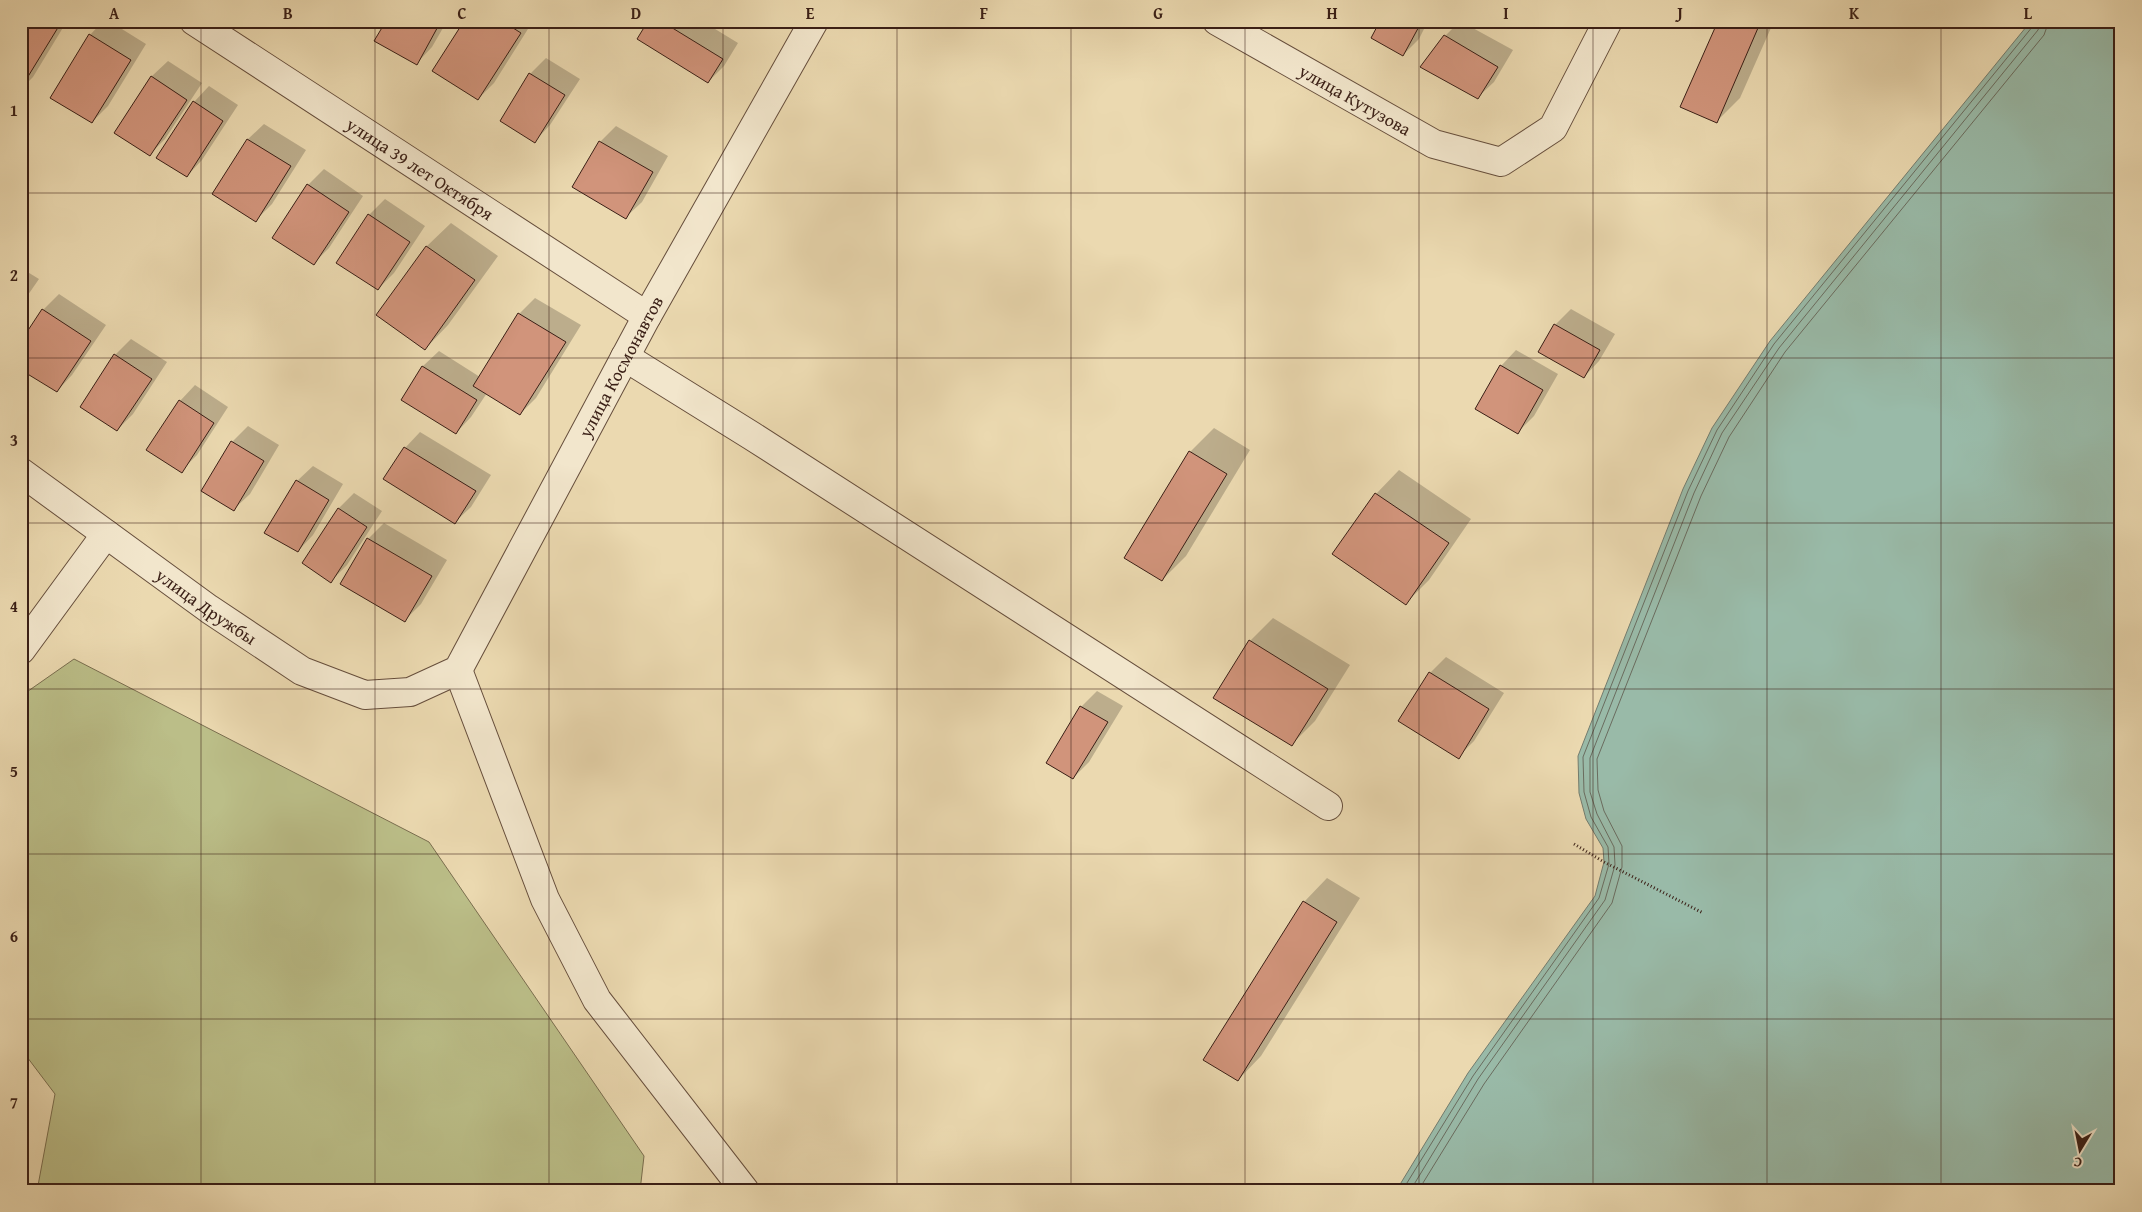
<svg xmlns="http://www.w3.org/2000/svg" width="2142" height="1212" font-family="'Gentium Book Plus',serif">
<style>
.green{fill:#bbbe88;stroke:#7a6e4f}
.water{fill:#99baa8;stroke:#737c6e}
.shadow{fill:#0003}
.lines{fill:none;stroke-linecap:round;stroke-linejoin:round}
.shore{stroke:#6a6c5f;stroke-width:1}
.building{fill:#d1947b;stroke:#3a1f16}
.minor-casing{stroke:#664e3c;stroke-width:30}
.path{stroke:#3a1f16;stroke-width:3;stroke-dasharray:1 2.5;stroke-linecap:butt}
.minor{stroke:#f2e6cc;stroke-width:28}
.grid{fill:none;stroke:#3a1f16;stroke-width:1;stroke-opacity:0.55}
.labels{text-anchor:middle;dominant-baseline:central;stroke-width:4.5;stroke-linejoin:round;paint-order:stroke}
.street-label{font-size:18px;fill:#3a1f16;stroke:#f2e6cc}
.neatline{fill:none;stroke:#3a1f16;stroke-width:2}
.grid-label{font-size:16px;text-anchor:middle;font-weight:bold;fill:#3a1f16}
</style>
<rect width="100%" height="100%" fill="#ebd9b0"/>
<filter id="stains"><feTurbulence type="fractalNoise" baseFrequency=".004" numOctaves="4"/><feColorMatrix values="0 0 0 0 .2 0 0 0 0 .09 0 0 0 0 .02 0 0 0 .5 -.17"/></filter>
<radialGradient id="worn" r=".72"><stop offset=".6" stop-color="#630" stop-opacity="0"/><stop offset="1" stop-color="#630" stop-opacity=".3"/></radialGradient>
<path class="green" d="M74,659L429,842L644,1156L640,1191H37L55,1094L21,1049V696Z"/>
<path class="water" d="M2031,21H2121V1191H1396L1468,1073L1595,896L1604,862L1603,848L1586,819L1579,793L1578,756L1683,489L1712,428L1770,341Z"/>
<path class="shadow" d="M22,21H67L33,77L21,89Z
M103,21H109L146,44L108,106L92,122L90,35Z
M387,21H447L432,47L417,63Z
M466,21H533L494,83L478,99Z
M650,21H702L738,43L724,66L708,82Z
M1343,21H1358L1353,26Z
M1381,21H1428L1419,39L1403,55Z
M1460,21L1513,50L1494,82L1478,97L1445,36Z
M1719,21H1774L1740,98L1717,121Z
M546,58L580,79L550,125L535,141L530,74Z
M168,61L202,83L165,139L150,154L115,132L152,76Z
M209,86L238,105L202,160L187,176L194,102Z
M264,124L306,150L272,204L256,220L214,194L248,139Z
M616,126L668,156L642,202L626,217L600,142Z
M324,169L363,196L329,248L313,264L308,185Z
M385,199L425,226L394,273L378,289L369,215Z
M451,223L498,256L448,325L425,349L378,315L427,246Z
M21,268L39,279L21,305Z
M59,294L106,325L72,375L57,391L43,310Z
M535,298L581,325L536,398L520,414L487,393L471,417L456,433L403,399L423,366L439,351L480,377L519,314Z
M1571,309L1615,334L1599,361L1584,377L1555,325Z
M131,339L167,362L133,414L117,430L115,355Z
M1516,350L1558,374L1534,416L1518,432L1501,366Z
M195,385L228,407L197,455L181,471L180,401Z
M248,426L279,445L250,494L234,509L232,442Z
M1214,428L1250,450L1186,556L1162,580L1126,557L1190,452Z
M420,432L491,475L471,507L455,522L405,448Z
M313,466L343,484L313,535L298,551L297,481Z
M1399,470L1471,519L1429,580L1406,603L1334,554L1376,494Z
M354,493L382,511L347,565L331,581L339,508Z
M384,523L447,560L421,604L405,620L368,539Z
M1273,618L1350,665L1315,721L1291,745L1250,641Z
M1446,657L1504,693L1474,741L1458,757L1400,721L1430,673Z
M1097,691L1123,706L1089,762L1073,778L1081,707Z
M1327,878L1360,898L1261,1056L1238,1080L1205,1060L1304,902Z"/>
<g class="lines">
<path class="shore" d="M1402,1191L1473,1076L1599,898L1609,864L1608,847L1591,817L1584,792L1583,757L1688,491L1717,430L1774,344L2033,26L2035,21
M1410,1191L1478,1079L1605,900L1615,865L1614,847L1597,814L1590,792V758L1694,493L1722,433L1779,348L2038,30L2041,21
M1418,1191L1484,1084L1612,903L1622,867V846L1604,811L1598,790L1597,759L1701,496L1729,437L1785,352L2044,35L2049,21"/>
</g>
<path class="building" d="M21,21H62L21,88Z
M386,21H441L417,65L374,41Z
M464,21H502L521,33L478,100L432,71Z
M648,21H661L723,59L708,83L637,39Z
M1380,21H1422L1403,56L1371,38Z
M1718,21H1761L1717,123L1680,107Z
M89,34L131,60L92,123L50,98Z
M1444,35L1498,67L1478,99L1420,67Z
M529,73L565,95L535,143L500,121Z
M151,76L187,100L150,156L114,133Z
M193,101L223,121L187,177L156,158Z
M247,139L291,166L256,222L212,194Z
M599,141L653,172L626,219L572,187Z
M307,184L349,212L314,265L272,238Z
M368,214L410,242L378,290L336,263Z
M426,246L475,280L425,350L376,315Z
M42,309L91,341L57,392L21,370V341Z
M518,313L566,342L520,415L473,386Z
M1554,324L1600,350L1584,378L1538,352Z
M114,354L152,379L117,431L80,407Z
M1500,365L1543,390L1518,434L1475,409Z
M422,366L477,400L456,434L401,400Z
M179,400L214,423L182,473L146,450Z
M231,441L264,461L234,511L201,491Z
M404,447L476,491L455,524L383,479Z
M1189,451L1227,474L1162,581L1124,558Z
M296,480L329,500L298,552L264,533Z
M1375,493L1449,543L1406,605L1332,554Z
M338,508L367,527L331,583L302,563Z
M367,538L432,576L405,622L340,584Z
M1249,640L1328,689L1292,746L1213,698Z
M1429,672L1489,709L1459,759L1398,721Z
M1080,706L1108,722L1073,779L1046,763Z
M1303,901L1337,922L1238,1081L1203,1060Z"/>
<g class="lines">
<defs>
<g id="minor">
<path id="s1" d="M194,21L647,316"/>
<path id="s2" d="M1217,21L1434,144L1501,162L1553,128L1608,21"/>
<path d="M625,357L752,436L1328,806"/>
<path id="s3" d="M21,472L209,609L302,671L365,695L410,692L458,670L647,316L814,21"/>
<path d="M21,650L106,534"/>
<path d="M458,670L545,899L597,1000L745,1191"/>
</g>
</defs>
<use href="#minor" class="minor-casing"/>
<path class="path" d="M1574,844L1604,862L1703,913"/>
<use href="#minor" class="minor"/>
</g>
<path class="grid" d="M201,21V1191M375,21V1191M549,21V1191M723,21V1191M897,21V1191M1071,21V1191M1245,21V1191M1419,21V1191M1593,21V1191M1767,21V1191M1941,21V1191M21,193H2121M21,358H2121M21,523H2121M21,689H2121M21,854H2121M21,1019H2121"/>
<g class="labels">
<g class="street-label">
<text stroke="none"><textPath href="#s2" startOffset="159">улица Кутузова</textPath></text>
<text stroke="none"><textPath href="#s1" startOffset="270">улица 39 лет Октября</textPath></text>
<text stroke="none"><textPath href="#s3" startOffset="854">улица Космонавтов</textPath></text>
<text stroke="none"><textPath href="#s3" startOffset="229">улица Дружбы</textPath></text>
</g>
</g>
<rect width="2142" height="1212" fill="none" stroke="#ebd9b0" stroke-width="55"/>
<g transform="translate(2080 1150) rotate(190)" stroke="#f2e6cc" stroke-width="4" paint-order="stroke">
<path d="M0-4L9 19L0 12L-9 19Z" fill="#3a1f16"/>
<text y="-8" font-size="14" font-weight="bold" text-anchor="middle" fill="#3a1f16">С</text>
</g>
<rect x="28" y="28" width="2086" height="1156" class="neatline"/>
<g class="grid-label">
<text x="114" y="19">A</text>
<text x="288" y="19">B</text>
<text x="462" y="19">C</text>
<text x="636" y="19">D</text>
<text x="810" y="19">E</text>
<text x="984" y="19">F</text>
<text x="1158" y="19">G</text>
<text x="1332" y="19">H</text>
<text x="1506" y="19">I</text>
<text x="1680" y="19">J</text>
<text x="1854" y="19">K</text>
<text x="2028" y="19">L</text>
<text x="14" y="116">1</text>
<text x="14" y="281">2</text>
<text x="14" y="446">3</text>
<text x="14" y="612">4</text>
<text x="14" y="777">5</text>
<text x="14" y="942">6</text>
<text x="14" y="1108">7</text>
</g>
<rect width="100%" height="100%" filter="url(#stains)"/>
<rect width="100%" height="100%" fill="url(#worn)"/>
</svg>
